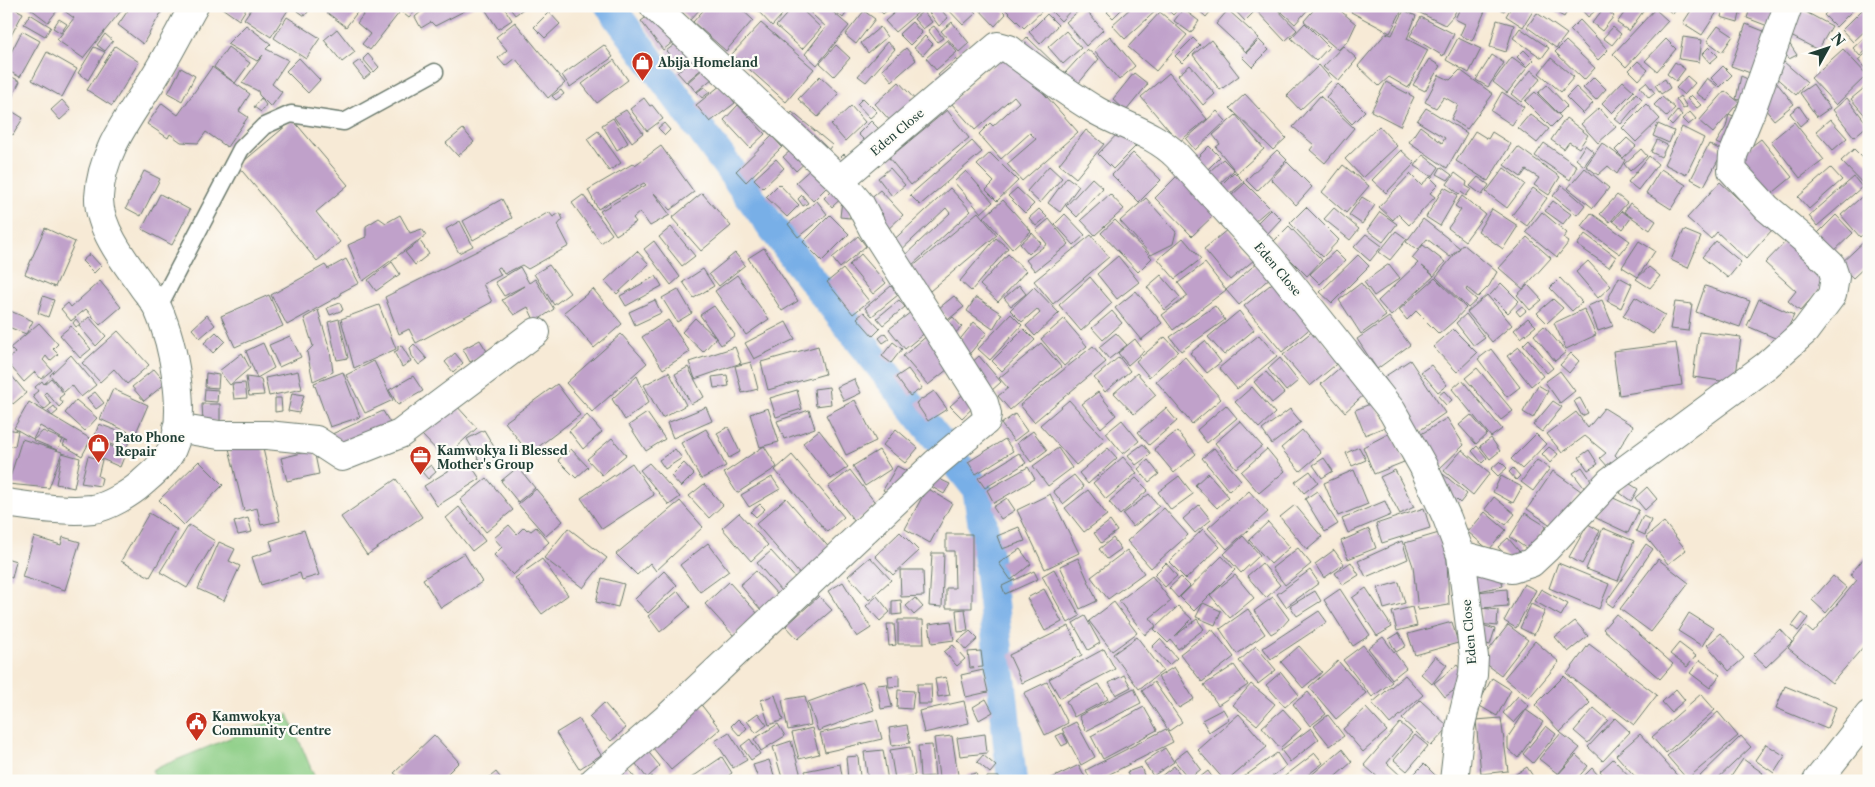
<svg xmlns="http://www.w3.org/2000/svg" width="1875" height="787" font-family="'Libre Caslon Text',serif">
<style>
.green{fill:#8dce86;stroke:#56865d}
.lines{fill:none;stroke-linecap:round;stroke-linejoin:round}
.canal{stroke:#78afe7;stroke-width:30}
.building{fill:#c0a1ca}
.service-casing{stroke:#6b7a6d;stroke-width:19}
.minor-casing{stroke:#6b7a6d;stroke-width:30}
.service{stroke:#fff;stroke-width:16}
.minor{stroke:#fff;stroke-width:28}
.labels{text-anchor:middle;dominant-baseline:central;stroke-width:4.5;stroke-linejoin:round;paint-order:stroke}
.poi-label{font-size:12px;font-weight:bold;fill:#1f3d34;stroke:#fdfcf7;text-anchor:start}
.street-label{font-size:12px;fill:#1f3d34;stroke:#fdfcf7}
</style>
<rect width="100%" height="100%" fill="#fdfcf7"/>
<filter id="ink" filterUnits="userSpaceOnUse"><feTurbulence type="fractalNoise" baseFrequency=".02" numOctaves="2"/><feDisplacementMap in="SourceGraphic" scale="10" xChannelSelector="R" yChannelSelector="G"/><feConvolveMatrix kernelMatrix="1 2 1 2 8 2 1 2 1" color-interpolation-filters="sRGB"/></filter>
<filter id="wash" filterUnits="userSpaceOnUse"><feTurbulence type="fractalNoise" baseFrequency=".0096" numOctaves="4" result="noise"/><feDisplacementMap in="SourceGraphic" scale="20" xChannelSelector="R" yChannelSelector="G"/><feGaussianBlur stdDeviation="1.12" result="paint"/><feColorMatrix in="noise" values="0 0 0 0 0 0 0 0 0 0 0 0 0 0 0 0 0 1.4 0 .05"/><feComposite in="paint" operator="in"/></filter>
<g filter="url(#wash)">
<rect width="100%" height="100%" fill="#f7ead6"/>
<path class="green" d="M288,714L315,778L309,781H157L152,770Z"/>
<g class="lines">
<path class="canal" d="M610,6L794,257L977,489L988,556L1012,781"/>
</g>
<g id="blocks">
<path class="building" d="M6,6H10L23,13L6,45Z
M27,6H61L48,22Z
M66,6H125L83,58L57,40L74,18L63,10Z
M131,6H165L143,44L118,25Z
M223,6H248L239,20L222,8Z
M253,6H283L288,10L271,37L244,19Z
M291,6H312L305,16Z
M323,6H362L346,27L321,8Z
M370,6H390L399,13L370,50L362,44L370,34L357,23Z
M394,6H417L418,8L409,18Z
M421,6H474L435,26L431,22L421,28L415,17L423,10Z
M483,6H503L512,20L498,29Z
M508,6H527L515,15Z
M628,6H639L632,11Z
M678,6H703L689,21Z
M707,6H738L753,20L726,51L693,22Z
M765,6H790L772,26L759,12Z
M794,6H798L821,28L802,49L776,26Z
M803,6H826L849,26L817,65L805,54L826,27Z
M829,6H851L843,18Z
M876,6H892L883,14Z
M902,6H918L921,10L895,32L885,21Z
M924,6H938L948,18L939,26Z
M945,6H970L976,13L963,25Z
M976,6H998L1006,14L995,26Z
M1002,6H1039L1043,10L1024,28Z
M1054,6H1075L1061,21L1050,10Z
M1113,6H1125L1113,18L1107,12Z
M1133,6L1159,8L1125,39L1112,25Z
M1164,6H1181L1173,15Z
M1194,6H1215L1206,17Z
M1231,6H1274L1297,30L1285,41L1256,10L1245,21Z
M1275,6H1311L1295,24Z
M1317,6H1335L1356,24L1348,41L1338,50L1304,21Z
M1355,6H1404L1390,33L1351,12Z
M1417,6H1458L1454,15L1445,25L1414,10Z
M1461,6H1473L1485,11L1472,41L1460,35L1465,24L1455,19Z
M1497,6H1506L1504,11L1496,8Z
M1512,6H1525L1533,11L1523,27L1506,16Z
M1545,6H1570L1564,17Z
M1583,6H1601L1588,17L1580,8Z
M1629,6H1647L1629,31L1617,23Z
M1663,6H1678L1673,14Z
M1694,6H1721L1702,35L1683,23Z
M1724,6H1742L1738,22L1721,17Z
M1751,6H1773L1779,9L1773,28L1747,18Z
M1833,6H1857L1836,27L1824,15Z
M1083,7L1103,30L1086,46L1066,22Z
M1604,8L1614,16L1602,31L1592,23Z
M1183,9L1199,21L1191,33L1174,21Z
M1655,9L1668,21L1626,67L1613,54Z
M1863,9L1869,15V27L1853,42L1842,30Z
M1228,10L1259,38L1246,52L1216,24Z
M1404,10L1416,16L1407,39L1428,50L1408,88L1389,77L1379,86L1358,66L1386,33L1392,35Z
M1802,10L1832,26L1818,50L1789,35Z
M864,11L875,19L856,44L845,35Z
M923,11L932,22L923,29L914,19Z
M549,12L560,24L545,38L534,27Z
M1160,12L1187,35L1156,71L1128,47Z
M652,13L678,38L663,50L641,21Z
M1537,13L1567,34L1556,48L1527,27Z
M30,14L51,27L45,36L24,24Z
M1047,14L1058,25L1040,44L1029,32Z
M287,17L320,38L306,59L274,38Z
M1421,17L1454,34L1443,56L1410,36Z
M59,19L67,24L61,33L53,28Z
M1497,20L1514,25L1506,52L1490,47Z
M1580,20L1608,50L1598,60L1570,30Z
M515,22L565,83L548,98L515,58L505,66L498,58L507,50L496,37Z
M912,22L922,33L910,45L899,34Z
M952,22L969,43L959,52L941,31Z
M761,23L814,69L786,102L732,54Z
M1305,23L1329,47L1316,61L1291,38Z
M1746,24L1771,34L1756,75L1731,66Z
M246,25L271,44L266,49L288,60L272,84L282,92L271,107L259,95L258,91L242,83L263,55L257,61L227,44Z
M934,26L943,38L937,42L928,30Z
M1718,26L1733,36L1722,52L1707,41Z
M880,27L887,37L868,53L861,43Z
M1613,27L1621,34L1612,45L1603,38Z
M1520,28L1549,48L1542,58L1513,38Z
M337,29L355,52L342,62L324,40Z
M22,31L40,41L20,77L6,70V62Z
M1066,31L1081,48L1063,64L1048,47Z
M105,34L113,41L105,51L97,45Z
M925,36L933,44L923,55L914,48Z
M1110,36L1135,66L1119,80L1094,50Z
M1866,36L1869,40V48L1860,56L1853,48Z
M1027,37L1062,71L1055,78L1020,45Z
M1683,37L1702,40L1699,62L1679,59Z
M1193,38L1200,45L1182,63L1175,56Z
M1458,38L1481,49L1469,73L1446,60Z
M682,39L694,55L677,69L666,57L669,54L666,51Z
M1666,39L1676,49L1657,71L1645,61Z
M947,40L957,52L936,70L926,58Z
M1211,40L1239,76L1220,90L1193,55Z
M1259,40L1269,50L1252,67L1242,57Z
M1566,41L1595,68L1584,80L1555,52Z
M887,42L895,49L866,82L858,76Z
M1789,43L1797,55L1789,59L1781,48Z
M604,45L613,57L570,87L562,75Z
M836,45L850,58L834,76L820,63Z
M115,46L139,62L112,106L87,90Z
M1343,46L1357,59L1339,81L1323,67Z
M94,47L105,52L88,80L78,73Z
M228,47L250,63L235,83L214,67Z
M1709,47L1718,56L1710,63L1702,54Z
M906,48L916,60L892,81L882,69Z
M1087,49L1099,59L1078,84L1065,73Z
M1843,49L1867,75L1836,105L1811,78Z
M1524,50L1534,60L1527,67L1517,57Z
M1869,51V73L1858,60Z
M47,52L77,69L62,97L32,80Z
M1008,53L1078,132L1022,181L1007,164L1036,139L1030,133L1001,159L979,134L990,123L993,126L1019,102L1014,96L975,130L951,103Z
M368,54L379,67L374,72L363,59Z
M1492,55L1504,63L1488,87L1476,80Z
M695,57L703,68L686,82L677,72Z
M1512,57L1527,68L1507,93L1493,82Z
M299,58L320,80L308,93L286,71Z
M1551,58L1574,77L1561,92L1539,73Z
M956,59L966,69L948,85L938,75Z
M1429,59L1440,66L1425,91L1413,85Z
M360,60L371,73L364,79L353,65Z
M614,60L628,80L597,103L582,84Z
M1638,61L1648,70L1639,80L1629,70Z
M1675,62L1685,69L1676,81L1667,74Z
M1784,62L1807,82L1796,95L1773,75Z
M1190,65L1215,94L1203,105L1178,75Z
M1319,65L1332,80L1300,110L1287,96Z
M1723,66L1732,75L1720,87L1711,78Z
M212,67L250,94L239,111L248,117L227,147L206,132L198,143L181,142L170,134L168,138L147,124L162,103L178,115Z
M181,68L195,76L182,101L168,93Z
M704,68L713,78L696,92L688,82Z
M1460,70L1493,94L1467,129L1451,119L1458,105L1444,97L1436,108L1425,102L1439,75L1450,80Z
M1531,70L1541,78L1521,102L1511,94Z
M1134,73L1148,84L1126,111L1113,99Z
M1169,73L1207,119L1179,142L1141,97Z
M6,74L20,81L6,109Z
M820,76L839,94L818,117L798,99Z
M1687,76L1695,83L1684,95L1676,88Z
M1741,76L1756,83L1746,102L1736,99Z
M1594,77L1606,89L1596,100L1583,88Z
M1707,78L1717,86L1706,100L1696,93Z
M1665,79L1670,88L1661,94L1655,85Z
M1623,81L1634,91L1612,113L1602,103Z
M899,82L917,102L893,124L875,104Z
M1386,82L1414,97L1400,126L1371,111Z
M1646,82L1655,93L1649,98L1640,87Z
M1776,82L1794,104L1774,120L1756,98Z
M1338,84L1365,111L1352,124L1326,97Z
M1813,84L1830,108L1817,117L1800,93Z
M1869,84V120L1851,99Z
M721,85L735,103L710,122L696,105Z
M1547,85L1567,106L1559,114L1538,93Z
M704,87L710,92L702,98L697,92Z
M1576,87L1593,103L1583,114L1566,97Z
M561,90L564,94L556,100L552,96Z
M1725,91L1739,102L1713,133L1699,121Z
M1502,92L1524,107L1512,125L1491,111Z
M1535,92L1561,117L1551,127L1525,101Z
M1636,93L1642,99L1621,124L1615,119Z
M1245,94L1286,138L1273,150L1230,108Z
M1691,95L1701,105L1697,108L1687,99Z
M1320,96L1354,128L1325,163L1310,150L1314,145L1293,127Z
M1680,96L1687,107L1683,109L1676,99Z
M1662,97L1675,108L1667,117L1654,105Z
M261,98L266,105L261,112L254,107Z
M644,98L650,106L652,105L663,119L647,131L630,109Z
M863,98L877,112L870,118L857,104Z
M1847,98L1868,125L1854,137L1833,110Z
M62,100L71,110L60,120L51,110Z
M1646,104L1660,119L1636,142L1622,128Z
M738,105L765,134L750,148L724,120Z
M851,106L865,122L845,141L831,125Z
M1799,106L1808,119L1800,126L1790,113Z
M1426,108L1467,133L1447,168L1409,142L1420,126L1442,143L1445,138L1417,121Z
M1599,108L1616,127L1598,143L1581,124Z
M10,110L23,118L13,135L6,131V116Z
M626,110L643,133L632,142L614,117Z
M947,110L969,138L911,185L889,158Z
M1678,110L1682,115L1672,126L1668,122Z
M1217,111L1226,121L1195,150L1186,139Z
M792,112L832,145L822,158L784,122Z
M1690,112L1696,119L1688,125L1682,119Z
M1530,114L1549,129L1537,143L1518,128Z
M1729,114L1744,121L1731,150L1716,143L1726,127Z
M1236,115L1264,149L1237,173L1216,147L1220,144L1213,135Z
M613,118L628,143L617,150L602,125Z
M1566,118L1588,135L1579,148L1569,142L1564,149L1551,140Z
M1830,119L1847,138L1833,150L1816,131Z
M293,120L348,185L316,212L340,242L317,261L238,166Z
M871,121L880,130L866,142L858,134Z
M1794,122L1824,160L1800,178L1771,141Z
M664,123L670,130L665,135L658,128Z
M1658,124L1674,131L1669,143L1653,136Z
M1379,126L1397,146L1363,178L1345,159Z
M1682,127L1704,138L1686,175L1664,164Z
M463,129L474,142L458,156L446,143Z
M1122,129L1138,144L1113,169L1098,154Z
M1086,130L1104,144L1076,178L1059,164Z
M598,131L621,163L609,171L587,139Z
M1475,131L1488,139L1492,132L1511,144L1488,181L1456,161Z
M772,136L782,147L746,182L736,171Z
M1627,138L1636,146L1623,158L1615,150Z
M1761,139L1792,177L1768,197L1736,158Z
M1657,140L1667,145L1661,157L1651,152Z
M972,141L982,152L920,205L910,195Z
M1544,143L1577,166L1570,180L1535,156Z
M1602,143L1625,160L1617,174L1608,166L1598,175L1586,166Z
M1709,144L1723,151L1704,186L1691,179Z
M1585,145L1594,152L1584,166L1576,159Z
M661,146L694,192L670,210L653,192L670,215L650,226L640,212L633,218L636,222L616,235L600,211L646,185L644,183L598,209L588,190L634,163L635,165Z
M796,146L809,159L796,171L783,157Z
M1209,146L1220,157L1207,170L1196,159Z
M1518,147L1560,177L1549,195L1534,185L1539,178L1526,170L1521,177L1504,165Z
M1641,149L1647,156L1630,171L1624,164Z
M1854,149L1869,164V190L1841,161Z
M1277,150L1287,160L1257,191L1246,180Z
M1401,150L1415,163L1386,193L1372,180Z
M990,153L1018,181L997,201L986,190L994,182L977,165Z
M1133,153L1161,180L1139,202L1112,175Z
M844,154L851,162L845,169L837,161Z
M1423,155L1439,167L1432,177L1415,166Z
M1649,156L1658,164L1638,190L1628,182Z
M776,159L784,168L763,188L754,179Z
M1223,159L1234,170L1218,185L1208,173Z
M1287,162L1312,187L1296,205L1271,179Z
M1343,165L1369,186L1346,213L1322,192Z
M1049,166L1062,178L1040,203L1027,191Z
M813,167L829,185L813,201L796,182Z
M1441,167L1452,175L1448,180L1437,174Z
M890,168L905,185L892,196L878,178Z
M1504,168L1525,184L1507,208L1486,192Z
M1585,168L1609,188L1593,208L1568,188Z
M1831,168L1842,180L1809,209L1798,197Z
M1661,169L1686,185L1671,209L1646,193Z
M144,171L160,179L141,216L126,208Z
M966,171L993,202L981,213L954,182Z
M1234,172L1244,182L1230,194L1221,185Z
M1455,173L1467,182L1466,186L1471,189L1466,196L1461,192L1459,194L1447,184Z
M1410,174L1421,185L1430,177L1438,185L1430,193L1435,197L1409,225L1398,214L1393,220L1379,207Z
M1178,175L1215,214L1192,236L1155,198Z
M1067,177L1079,186L1060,212L1048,203Z
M1478,177L1489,185L1482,195L1470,186Z
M1854,177L1862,187L1817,226L1809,216Z
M1092,178L1103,188L1077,217L1066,206Z
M1720,182L1772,230L1746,259L1717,232L1711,239L1687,218Z
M1245,183L1270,208L1254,222L1231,196Z
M779,184L799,205L787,217L766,197Z
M837,185L846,194L832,207L824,198Z
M1562,185L1585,205L1577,215L1553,196Z
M1444,187L1458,195L1440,226L1426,217Z
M950,188L971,211L910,267L902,258L950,213L946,208L896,255L887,246Z
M1017,188L1034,204L1025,213L1008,196Z
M1533,188L1547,198L1527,226L1512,215Z
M880,190L903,215L885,232L875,221L883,214L869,199Z
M702,193L731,226L701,251L672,218Z
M1866,193L1869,196V229L1860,237L1841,215Z
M160,194L190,210L172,245L142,229Z
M1110,194L1124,209L1095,235L1081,220Z
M583,195L612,234L601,243L572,203Z
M802,195L808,203L803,206L798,199Z
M1617,195L1627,203L1610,222L1600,214Z
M1462,196L1485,214L1465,241L1448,228L1461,210L1455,206Z
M1362,197L1375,205L1362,224L1349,215Z
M1146,198L1176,232L1173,244L1151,255L1120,221Z
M502,199L512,218L473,240L463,221Z
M842,200L851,201L850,218L840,217Z
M1003,200L1031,231L1012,249L984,217Z
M817,201L827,214L798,237L788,224Z
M1553,201L1571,214L1563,224L1545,211Z
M1630,203L1656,221L1650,230L1624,212Z
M1306,207L1339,240L1323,257L1290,223Z
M1334,208L1359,229L1350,240L1324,219Z
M1039,209L1047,217L1036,226L1029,218Z
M1271,209L1281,219L1267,234L1256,224Z
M1492,209L1518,226L1503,249L1478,231Z
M1622,211L1631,218L1623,229L1613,221Z
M549,212L553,217L560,213L563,219L558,225L569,246L528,269L522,265L504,274L500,267L497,268L501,275L483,284L492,302L416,343L409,329L399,334L385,297L511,234Z
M978,212L997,235L930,291L911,268Z
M1380,212L1397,224L1383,242L1367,230Z
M1542,212L1567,233L1563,238L1569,242L1557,257L1526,232Z
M1591,213L1630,241L1620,254L1581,226Z
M1065,214L1085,235L1074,245L1055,224Z
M400,215L410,233L422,229L426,235L363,281L348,245L366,237V226L379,218L386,223Z
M830,215L849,234L822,261L803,242Z
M1836,215L1853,233L1831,254L1814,237Z
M1049,219L1069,244L1035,271L1026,260L1047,244L1036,230Z
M1423,219L1460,248L1450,257L1427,239L1418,250L1406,242Z
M1115,220L1152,258L1138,272L1101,233Z
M460,221L473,246L459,253L446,229Z
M1289,226L1322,260L1307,276L1273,242Z
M671,227L695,256L682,266L659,237Z
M45,228L75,242L55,287L25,274Z
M1228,229L1254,260L1230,280L1204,249Z
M1684,230L1701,237L1688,268L1671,260Z
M1396,231L1407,239L1390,260L1379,252Z
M1032,233L1041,243L1029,254L1020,244Z
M1366,234L1382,246L1370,261L1354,247Z
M1585,234L1616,257L1609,267L1577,245Z
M1091,235L1109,257L1053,304L1034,281Z
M858,236L866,246L840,268L832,258Z
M1527,237L1551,258L1523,289L1499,268Z
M1869,237V263L1853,278L1839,265Z
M996,238L1008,248L971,291L960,281Z
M1183,238L1201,259L1175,279L1158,259Z
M1789,238L1831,277L1800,311L1788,301L1796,291L1765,263Z
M420,241L429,254L415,265L405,252Z
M654,241L680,277L671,285L644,249Z
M1639,241L1655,251L1638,277L1622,267Z
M1716,241L1741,262L1728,278L1702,257Z
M1463,244L1497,272L1489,286L1478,297L1467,288L1466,290L1477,300L1468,308L1436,277Z
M1423,245L1445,262L1434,276L1422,266L1434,276L1391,316L1378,301L1418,263L1412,258Z
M764,248L798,301L782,311L748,258Z
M637,251L649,264L617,294L605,281Z
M1335,251L1345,261L1320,284L1310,274Z
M735,253L745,265L719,286L709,274Z
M90,254L101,266L94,273L82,261Z
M861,254L886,283L873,294L849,265Z
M1008,254L1026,271L998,302L980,285Z
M1358,255L1369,266L1332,303L1320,292Z
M1118,256L1139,282L1117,299L1097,274Z
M346,259L359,283L340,293L341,295L287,325L271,295L325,265L328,269Z
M1259,261L1272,276L1239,305L1226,290Z
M1588,261L1611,286L1598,298L1576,272Z
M392,262L400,274L376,291L368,280Z
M1205,263L1226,290L1173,330L1162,315L1188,296L1178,283Z
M1389,264L1400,278L1374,296L1364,282Z
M549,265L570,293L554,305L534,274Z
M520,267L529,283L535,279L554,309L535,322L528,307L514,315L502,300L524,286L504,296L495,282Z
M1649,267L1660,276L1650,288L1636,279Z
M703,269L714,286L694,298L683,282Z
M843,269L869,301L853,314L827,282Z
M737,275L769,319L746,335L715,291Z
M1161,275L1180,297L1165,310L1147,287Z
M656,276L662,286L626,306L620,296Z
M1090,277L1112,303L1081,331L1059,305Z
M1619,277L1632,284L1621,308L1607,301Z
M1435,278L1466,308L1454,321L1439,334L1416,311L1407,320L1399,310Z
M1560,278L1582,302L1572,311L1550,288Z
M100,281L121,307L100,325L86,309L71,321L61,309L68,303L71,307Z
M1275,281L1313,326L1282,352L1244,306Z
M1361,283L1386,316L1361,334L1339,300Z
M1501,283L1519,301L1508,313L1490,295Z
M1019,285L1026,294L1011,306L1004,298Z
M1528,285L1542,300L1530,310L1517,295Z
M891,286L898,295L872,316L865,308Z
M1705,286L1750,301L1740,327L1696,312Z
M1034,287L1059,313L1035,336L1026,326L1040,313L1037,309L1022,322L1010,310Z
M593,289L622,324L594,348L564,312Z
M678,289L692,313L677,322L662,298Z
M1136,291L1162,323L1141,340L1115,308Z
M269,295L283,326L235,347L221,316Z
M1487,295L1512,325L1492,342L1467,312Z
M43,296L54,300L48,317L38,313Z
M954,296L964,307L949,319L939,308Z
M976,297L1002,314L993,329L967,311Z
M1635,297L1665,315L1653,334L1623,316Z
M1553,299L1563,308L1547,323L1537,313Z
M1759,299L1794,315L1782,341L1747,326Z
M655,300L661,313L635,325L629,312Z
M899,300L905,307L883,325L877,318Z
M1602,300L1613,326L1598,331L1588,306Z
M1675,302L1692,304L1688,331L1670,329Z
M340,303L343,310L330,315L327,308Z
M379,305L396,349L354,368L341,319Z
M714,306L735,335L721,345L700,315Z
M1215,306L1225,320L1181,351L1170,337Z
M1522,306L1526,311L1520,316L1516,311Z
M6,309L33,321L26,334L6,326Z
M1584,309L1596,335L1566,349L1554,323Z
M318,310L330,350L333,372L313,381L307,352L313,346L304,318Z
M1112,311L1122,323L1103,340L1092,328Z
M1239,311L1254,330L1224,355L1208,337Z
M864,312L880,329L873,336L857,318Z
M911,312L927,331L905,349L889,329Z
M1011,314L1022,325L990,360L978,349Z
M1466,314L1485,338L1474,346L1456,323Z
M207,315L215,325L200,338L192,329Z
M89,317L106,336L96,346L79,326Z
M953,317L962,327L952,336L943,326Z
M1389,317L1410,345L1377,369L1357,339Z
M695,318L716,338L703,352L682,332Z
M1528,318L1536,326L1521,338L1514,330Z
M76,319L80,324L76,327L73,323Z
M339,319L348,358L337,360L328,322Z
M1064,319L1087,346L1064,366L1041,339Z
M668,320L690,352L663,369L642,337Z
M786,322L795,339L754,359L745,343Z
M974,322L987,333L966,358L953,348Z
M39,323L58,344L53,349L58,354L50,361L46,356L43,360L52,370L41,379L35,372L24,382L6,361L15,353L10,348Z
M71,326L91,349L80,358L60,335Z
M1544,326L1566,352L1555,361L1534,335Z
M1024,329L1035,340L1002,371L992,361Z
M1453,329L1477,353L1457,372L1433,347Z
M1314,330L1340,361L1310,386L1283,355Z
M118,331L149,365L127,384L114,369L100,382L82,363Z
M216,332L225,341L213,353L204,343Z
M1699,332L1741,337L1735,383L1693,377Z
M885,333L889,339L883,343L879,338Z
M1116,333L1127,345L1109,359L1099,347Z
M621,334L647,363L592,412L566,383Z
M928,335L953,365L928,385L903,356Z
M1259,335L1277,356L1237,389L1219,368Z
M290,336L301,357L279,367L269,345Z
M1165,337L1178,351L1149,377L1136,361Z
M1135,339L1144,351L1128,365L1118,353Z
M1529,339L1553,368L1547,373L1523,345Z
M480,340L488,353L470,362L463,349Z
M1205,341L1221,362L1207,373L1190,353Z
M893,342L902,349L891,363L882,356Z
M263,343L274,368L257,378L246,351Z
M1041,343L1061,367L1010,410L998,396L1008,388L999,378Z
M1676,343L1682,385L1619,395L1613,351Z
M414,344L427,359L419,365L412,356L410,348Z
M401,345L411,361L402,367L394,352L398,350V346Z
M818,346L825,374L768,390L761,362Z
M1093,346L1106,362L1034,422L1020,405Z
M735,347L741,363L695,379L689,362Z
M1519,347L1543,376L1531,386L1507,356Z
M1491,349L1520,387L1507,397L1478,359Z
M242,353L250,368L230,385L219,371Z
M455,353L463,363L453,372L445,362Z
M1571,353L1579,361L1569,373L1560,365Z
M71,355L96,385L81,397L72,385L64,392L50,375Z
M979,356L1001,382L990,392L967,367Z
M1119,357L1130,371L1105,392L1094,378Z
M1185,357L1221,399L1192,424L1156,381Z
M1280,358L1298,381L1286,391L1268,369Z
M1410,360L1445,413L1419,431L1384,377Z
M374,361L393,400L365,413L346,375Z
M751,362L758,389L742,393L735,366Z
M1343,365L1367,392L1345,412L1321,384Z
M1431,365L1447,385L1438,392L1421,372Z
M688,367L704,397L691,404L675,374Z
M1477,368L1513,411L1501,420L1465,378Z
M6,369L26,393L13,404L6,396Z
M154,369L166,383L144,401L132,387Z
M908,369L922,388L910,396L896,377Z
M298,371L302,389L269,396L265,378Z
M1560,371L1575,391L1560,403L1545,382Z
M343,372L360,417L330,427L314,383Z
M669,372L686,405L662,418L644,385Z
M1266,372L1284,393L1272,403L1254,382Z
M206,373L219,375L218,388L205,387Z
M1137,373L1156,395L1134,414L1114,393Z
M727,375L729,386L714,388L712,377Z
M413,376L423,391L398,405L389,390Z
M637,376L649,402L625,420L612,399Z
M246,377L261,379L264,395L249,396Z
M51,378L64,394L59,398L63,403L59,407L46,392L44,394L51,404L44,410L34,398L33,395L38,391L35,387L42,381L44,384Z
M854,379L861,393L844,401L837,387Z
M1462,380L1502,429L1491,437L1452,389Z
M245,383L247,398L234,399L232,384Z
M557,384L580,415L529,454L505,422Z
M1538,385L1548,391L1533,418L1523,412Z
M829,387L831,404L816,406L814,389Z
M1252,387L1275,413L1259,428L1235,402Z
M113,389L148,405L135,435L100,419Z
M205,389L218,390L217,402L204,401Z
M969,389L980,401L962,418L950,406Z
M797,390L802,409L776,417L770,398Z
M934,391L947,409L928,421L916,403Z
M1444,391L1452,400L1446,405L1438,396Z
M95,392L104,403L96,409L87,398Z
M1098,392L1116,415L1101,428L1082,404Z
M292,393L304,395L299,413L288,411Z
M275,398H281L282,411L275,412Z
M1580,398L1588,413L1582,416L1574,401Z
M76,400L97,418L85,431L65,413Z
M855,400L876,441L846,455L826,415Z
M1069,400L1105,440L1076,465L1040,425Z
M1553,401L1562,407L1542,432L1533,425Z
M29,402L91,439L82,456L63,445L65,441L68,442L40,426L33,439L14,428Z
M1375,402L1385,427L1365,435L1355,410Z
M202,404H220V421L203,422Z
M455,404L477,428L444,458L422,435Z
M1226,405L1237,418L1207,443L1197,430Z
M54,406L58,411L52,416L48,411Z
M706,407L712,421L673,438L667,423Z
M768,408L779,442L764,446L777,467L737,493L724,473L764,446L760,447L750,414Z
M1166,408L1177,421L1149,445L1138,432Z
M1604,408L1633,426L1615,455L1619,459L1609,468L1600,458L1606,453L1585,436L1562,453L1547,434L1576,412L1588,428Z
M1290,409L1301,422L1272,444L1262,430Z
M809,410L815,428L784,439L777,421Z
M383,411L393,428L340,449L332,434Z
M647,413L665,439L646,451L629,425Z
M1015,414L1027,431L1014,441L1001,424Z
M587,415L602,432L583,449L569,431Z
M1471,415L1487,434L1476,444L1459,425Z
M1447,418L1464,445L1439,469L1418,436Z
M1122,420L1139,441L1123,454L1106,433Z
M1240,421L1262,446L1236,468L1215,443Z
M99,424L131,436L126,450L94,438Z
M728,427L740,452L729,458L717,433Z
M7,429L18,431L15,446L6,445Z
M706,429L726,466L701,479L681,443Z
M896,429L918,448L905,463L883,445Z
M484,430L500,457L483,467L467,439Z
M819,430L848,467L831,479L803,443Z
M1302,430L1321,453L1300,471L1281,448Z
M43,431L63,440L57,450L33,440Z
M1033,431L1047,450L1031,462L1017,443Z
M1177,431L1196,454L1174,473L1154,449Z
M1392,432L1404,462L1374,474L1363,447Z
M1536,434L1546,444L1522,469L1511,459Z
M260,436L280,521L261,525L257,508L244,511L228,444Z
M612,438L626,455L602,475L587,459Z
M1491,438L1500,451L1490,459L1480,446Z
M22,439L62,452L49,488L8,484Z
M1005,439L1013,451L976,474L968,462Z
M101,442L126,452L120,467L95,456Z
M1143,444L1151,454L1136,465L1128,455Z
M1477,446L1487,458L1482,463L1472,451Z
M1359,447L1366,460L1352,466L1346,453Z
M1549,447L1558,454L1550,463L1542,454Z
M1058,448L1072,468L1048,486L1033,466Z
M1108,448L1117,458L1088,484L1079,473Z
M1214,448L1241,480L1229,491L1202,458Z
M571,449L588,467L576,478L558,460Z
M675,449L682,458L665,469L659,460Z
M1267,449L1285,471L1259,493L1241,472Z
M314,450L319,474L287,481L281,458Z
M879,450L891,469L865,486L853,466Z
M1462,450L1490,473L1473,495L1444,471Z
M1589,450L1598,464L1588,470L1579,457Z
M62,453L80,458L74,488L56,484Z
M1019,453L1026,463L985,488L978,478Z
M792,455L844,517L827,532L775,470Z
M88,456L102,460L98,476L102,478L100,486L81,483Z
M1123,457L1137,473L1106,499L1093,483Z
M1324,458L1333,471L1322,478L1313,465Z
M467,459L480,479L437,506L424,486Z
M1148,460L1159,474L1149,482L1138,469Z
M1537,460L1550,468L1533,491L1521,482Z
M199,461L223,485L184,525L159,500Z
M1500,461L1507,468L1498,476L1491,469Z
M632,463L654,495L602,529L581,498Z
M649,463L680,497L669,505L640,470Z
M684,463L694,474L681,487L671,476Z
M431,465L436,472L428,479L422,472Z
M897,466L910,473L895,498L883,490Z
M518,467L535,488L518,502L501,481Z
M1028,467L1035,479L994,503L987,490Z
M1582,467L1593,483L1585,489L1573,473Z
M1513,468L1520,476L1516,480L1509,472Z
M850,470L877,505L855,522L828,487Z
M1354,470L1368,504L1338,516L1324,483Z
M1395,470L1414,507L1400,514L1380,477Z
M1310,471L1318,482L1304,493L1295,482Z
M1553,471L1581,491L1555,528L1527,509Z
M1208,473L1229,497L1217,508L1195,485Z
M1443,474L1467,494L1460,503L1457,500L1455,502L1445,493L1449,488L1439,478Z
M1074,475L1084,487L1063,504L1053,491Z
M1179,476L1193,494L1171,510L1158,492Z
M1501,476L1522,487L1513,503L1493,492Z
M772,477L780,489L749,507L741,495Z
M935,477L950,484L944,494L930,486Z
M487,478L513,510L486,532L460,500Z
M1136,478L1148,490L1120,515L1109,502Z
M396,479L422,517L367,555L341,517Z
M1627,482L1638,489L1631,501L1620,493Z
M704,484L723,505L709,518L689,496Z
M1647,487L1657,499L1645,510L1635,498Z
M927,488L952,503L930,543L905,529Z
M536,489L563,521L546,536L518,504Z
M1088,490L1107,515L1084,532L1065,508Z
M1249,491L1268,512L1227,549L1208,528Z
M1317,491L1338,524L1325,532L1305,499Z
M1050,494L1079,553L1045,569L1017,510Z
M1149,494L1159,506L1133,527L1123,514Z
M1607,495L1639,510L1628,533L1596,518Z
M1494,497L1515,514L1506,525L1485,509Z
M786,498L832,551L802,577L756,524Z
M1007,498L1015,510L1001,519L993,507Z
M680,501L703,527L656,571L650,563L637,575L616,554Z
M1385,501L1391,515L1348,533L1342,519Z
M760,504L765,509L756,517L751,512Z
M1199,505L1211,520L1195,533L1183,519Z
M1295,505L1322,537L1307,550L1280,517Z
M459,507L485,541L472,551L446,518Z
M1164,508L1188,535L1151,568L1127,541Z
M1424,508L1430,528L1382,543L1376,524Z
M1485,512L1506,530L1489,550L1468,532Z
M149,513L177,530L150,577L121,561Z
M739,513L768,545L751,561L722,528Z
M1525,513L1546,526L1530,551L1510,537Z
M1643,516L1651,520L1645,535L1636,531Z
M248,518L252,532L238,535L234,522Z
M1110,521L1117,531L1101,543L1094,533Z
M1268,522L1290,547L1271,564L1249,540Z
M1664,522L1686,550L1668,564L1646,537Z
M1588,524L1600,531L1582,564L1569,557Z
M189,525L215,541L187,588L160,572Z
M509,525L517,534L524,527L527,530L528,529L531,531L536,527L549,542L513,575L494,555L502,547L494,538Z
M1019,527L1025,541L1002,549L997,536Z
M568,528L607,558L583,588L544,558Z
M1603,528L1634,541L1618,581L1586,569Z
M1203,529L1220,547L1186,579L1169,562Z
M1369,529L1376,548L1348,559L1341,541Z
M304,530L319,575L302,580L300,573L261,585L252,557L273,550L270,541Z
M900,532L919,551L893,575L875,556Z
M1439,533L1447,560L1449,605L1418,610L1413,566L1405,543Z
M946,534H972V608H946V588H955L954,551H946Z
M1243,536L1260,555L1241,573L1224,554Z
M34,537L61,545L63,537L80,542L65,590L22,577Z
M1113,538L1121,549L1107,559L1099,549Z
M1508,538L1523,556L1513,564L1498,547Z
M1402,541L1408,559L1366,577L1358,561Z
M219,542L235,549L229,561L240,566L224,601L198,589Z
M708,543L729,571L700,592L680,565Z
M1646,544L1653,549L1613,607L1606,602Z
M1298,548L1311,564L1285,585L1272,568Z
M1020,549L1031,564L1011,580L999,563Z
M1127,550L1144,573L1108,599L1091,577Z
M1334,550L1344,564L1324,578L1315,564Z
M771,551L801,584L786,597L757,563Z
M1869,552V648L1865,645L1832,683L1788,648L1805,626L1813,633L1857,580L1850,575Z
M464,553L482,582L441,608L423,579Z
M932,553H944L942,607L929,606Z
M1222,556L1235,570L1194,611L1180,597Z
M870,557L891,580L869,600L848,576Z
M6,558L16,561L12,578L6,576Z
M1078,558L1097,601L1080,609L1060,566Z
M542,559L568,595L542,614L515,578Z
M1658,559L1689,583L1651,632L1620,609Z
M1351,562L1359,575L1343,585L1335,573Z
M1166,563L1177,576L1165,587L1154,575Z
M1262,563L1280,585L1266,598L1247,576Z
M1558,563L1609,584L1599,609L1549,588Z
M1054,569L1080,616L1068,623L1042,576Z
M1499,569L1503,586L1474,592L1471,573Z
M900,570H923L924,596L901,597Z
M1310,570L1319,583L1286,607L1277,594Z
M664,571L677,585L648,613L635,599Z
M756,571L778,595L761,610L740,585Z
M1034,571L1038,579L1005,594L1002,586Z
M1235,575L1254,598L1230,618L1210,595Z
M1152,576L1171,601L1150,618L1156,626L1145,635L1119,601Z
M1833,576L1847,588L1826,613L1812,600Z
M1181,577L1190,586L1178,598L1169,588Z
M602,578L624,584L618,607L596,602Z
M729,582L758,614L734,636L705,604Z
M843,582L871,628L857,637L828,591Z
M1399,582L1405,603L1384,609L1378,588Z
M1524,584L1536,590L1516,628L1504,621Z
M1366,588L1392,627L1377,636L1352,598Z
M1044,589L1062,622L1045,631L1027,598Z
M1340,589L1370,635L1353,646L1324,600Z
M1507,589L1508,606L1482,608L1498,610L1497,626L1480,624L1482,608L1478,609L1477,592Z
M1541,589L1568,604L1561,616L1534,601Z
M678,591L690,607L660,632L648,616Z
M1315,591L1321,601L1297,616L1290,606Z
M819,596L832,610L798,639L786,626Z
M877,596L890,612L880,621L866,606Z
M1273,597L1289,619L1281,628L1271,634L1254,611Z
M915,598L923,607L914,615L906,606Z
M901,600L902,614L892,615V601Z
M1114,602L1137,633L1112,651L1089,621Z
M1203,603L1221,611L1215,625L1196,617Z
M1531,604L1545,611L1534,635L1520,628Z
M1178,606L1192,619L1175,636L1197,619L1204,629L1178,649L1171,640L1168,643L1154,629Z
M1412,607L1417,626L1397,631L1392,612Z
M965,609L968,631L958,632L956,610Z
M1248,609L1265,634L1237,654L1220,629Z
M1319,611L1327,622L1271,659L1263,648Z
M1689,613L1713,628L1702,646L1678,631Z
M1802,613L1808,618L1798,631L1792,626Z
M1616,614L1673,664L1660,679L1603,629Z
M1085,616L1100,643L1088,650L1073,623Z
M898,620H923L924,644H898Z
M951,621L954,640L932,643L929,624Z
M1575,621L1588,636L1568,652L1555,637Z
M1452,622L1458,643L1415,655L1408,634Z
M887,624H894L896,645L889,646Z
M1482,625L1495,629L1490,645L1477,641Z
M1508,625L1528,640L1501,675L1481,660Z
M1069,626L1082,655L1022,683L1009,655Z
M1212,629L1234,657L1202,682L1180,654Z
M1780,629L1792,642L1766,667L1753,655Z
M970,631L978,639L966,650L958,641Z
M1399,633L1406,646L1396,652L1389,639Z
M1721,633L1744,658L1729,671L1707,645Z
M1137,637L1163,671L1139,689L1113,654Z
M1383,637L1406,668L1392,679L1368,648Z
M1160,639L1177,658L1169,665L1152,647Z
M1535,641L1559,662L1529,698L1504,678Z
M1679,643L1696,656L1687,667L1670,654Z
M1589,644L1657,695L1634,725L1567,674Z
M953,645L965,659L957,666L944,652Z
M1363,645L1392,682L1372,697L1343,660Z
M1256,646L1276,670L1258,684L1239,661Z
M1299,646L1322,672L1303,688L1281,662Z
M1104,649L1115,669L1060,698L1049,679Z
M981,651L983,667L970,668L968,652Z
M1435,656L1447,665L1432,684L1421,674Z
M1700,660L1720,675L1710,688L1690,673Z
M1338,661L1366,693L1336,719L1309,687Z
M1234,665L1248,685L1218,705L1204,685Z
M1457,665L1468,680L1445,697L1434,683Z
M1174,667L1194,699L1179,708L1158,677Z
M983,670L988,692L966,697L961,675Z
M1281,672L1299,695L1285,707L1266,685Z
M899,675V686L889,687L888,676Z
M1124,675L1131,687L1116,695L1109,683Z
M1405,675L1423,695L1390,724L1372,703Z
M1564,676L1590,703L1560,732L1535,705Z
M946,677L950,695L938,697L935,679Z
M1492,678L1511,690L1497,716L1478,705Z
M863,682L874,710L818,731L808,702Z
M1047,682L1068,723L1045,735L1024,693Z
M1154,682L1182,722L1169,731L1142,691Z
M887,684L892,707L881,709L877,685Z
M917,684H931L932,704H918Z
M1099,684L1108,699L1074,717L1066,701Z
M1251,684L1275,704L1257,725L1233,705Z
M1785,686L1836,707L1827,729L1776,708Z
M1134,688L1141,703L1086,731L1079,716Z
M1676,689L1685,700L1671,712L1662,702Z
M898,690L914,691L912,709L897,708Z
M1308,692L1326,714L1310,726L1293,704Z
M1701,694L1715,710L1666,753L1652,737Z
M775,695L783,720L769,725L761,700Z
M805,696L811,725L788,730L782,700Z
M1518,696L1529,706L1514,723L1503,713Z
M986,699L993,712L979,720L973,707Z
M1420,700L1449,727L1431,746L1402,719Z
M964,701L969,723L924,733L919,711Z
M699,702L720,729L671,770L648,742Z
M604,703L626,728L611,741L589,717Z
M1144,707L1157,730L1103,759L1091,736Z
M1366,708L1387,731L1363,752L1343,729Z
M1594,708L1608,720L1588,743L1574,731Z
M1223,709L1229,719L1209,732L1202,720Z
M1283,709L1301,729L1280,748L1262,727Z
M1526,710L1543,722L1518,758L1508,749V737Z
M1718,712L1738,736L1687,779L1667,756Z
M758,713L767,725L756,733L747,721Z
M1239,714L1267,747L1227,781H1225L1198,750Z
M1328,715L1344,736L1330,746L1314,726Z
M1501,718L1508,771L1481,774L1476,720Z
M1615,718L1630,732L1603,761L1588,747Z
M579,719L601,755L579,769L556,733Z
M738,719L747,728L740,736L731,726Z
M877,720L882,739L825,752L820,733Z
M1076,722L1095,757L1081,765L1062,729Z
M1400,723L1412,733L1387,763L1402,777L1399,781H1382L1364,765Z
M778,724L785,736L761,751L754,739Z
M907,725L910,743L892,746L889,728Z
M1546,726L1556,734L1533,763L1523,754Z
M812,728L819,754L799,759L792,733Z
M1311,728L1319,739L1290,762L1281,750Z
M1166,729L1173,742L1096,781H1091L1086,770Z
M729,732L747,760L733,768L715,741Z
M1063,733L1068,743L1062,746L1056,736Z
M1561,733L1580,748L1558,774L1539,759Z
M985,734L987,753L960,756L957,738Z
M1640,734L1682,781H1639L1616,755Z
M434,735L459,762L440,781H395L399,777L394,773Z
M1415,735L1428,746L1407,771L1394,760Z
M952,736L958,775L939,777L934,738Z
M1741,736L1751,747L1715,781H1695Z
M750,739L760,754L751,760L741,746Z
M791,741L802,779L783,781L773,747Z
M1766,744L1785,756L1774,773L1755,760Z
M932,745L935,776L920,777L918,746Z
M910,747L915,775L895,779L890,750Z
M645,748L660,766L647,778L632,759Z
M1165,748L1174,762L1153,776L1144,762Z
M1342,749L1352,762L1330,781H1312L1309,777Z
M883,750L888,781H868L864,752Z
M1187,750L1201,769L1189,779L1174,760Z
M1277,753L1286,766L1266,781H1238Z
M1315,753L1323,763L1300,781H1283L1281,779Z
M983,755L996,766L990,773L977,762Z
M1576,755L1588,766L1575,781H1558L1555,778Z
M858,756L860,777L848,779L846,757Z
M722,757L732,773L721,781H692L691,778Z
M1613,759L1634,781H1608L1600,771Z
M1743,759L1763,773L1758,781H1728Z
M769,760L776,781H759L753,765Z
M840,764L843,781H808L805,771Z
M1424,764L1441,781H1407Z
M1079,765L1087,781H1046Z
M626,766L637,781H619L614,775Z
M1174,766L1185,781H1155Z
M1141,767L1146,781H1130L1127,772Z
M1527,767L1536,781H1505Z
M1592,768L1603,781H1579Z
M1208,771L1215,781H1195Z
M496,772L503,781H485Z
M976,773L978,781H951V780Z
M652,776L657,781H647Z
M1120,776L1122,781H1107Z
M987,777H999V781H987Z"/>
</g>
</g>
<g filter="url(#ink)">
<use href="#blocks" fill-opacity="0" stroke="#6b7a6d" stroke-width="1"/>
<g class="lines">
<defs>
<path id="service" d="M158,308L241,149L264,126L291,114L344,122L435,72"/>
<path id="minor" d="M840,180L998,46L1009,49C1038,71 1066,93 1097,111C1124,126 1155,134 1177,156L1271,259L1392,411L1423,466L1447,518L1461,555L1474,657L1473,675L1460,728L1454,781
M177,428L219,435H267L316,440L342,457L400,434L536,332
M6,503C34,507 65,512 93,509C108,507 131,493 142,483C153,473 166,463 172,449C188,415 173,342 158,309C154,300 146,292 141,284C124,261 98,227 99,197C101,150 132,114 155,76C169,53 181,29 194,6
M1461,555L1512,569L1531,563L1547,548L1610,481L1767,365L1805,331L1832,295L1835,277L1831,265L1805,240L1767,208L1732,170L1733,155L1751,111L1788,6
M594,781L669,716L936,463L986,421L987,414L984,403L873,229L860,204L840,180L654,6
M1817,781L1869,715"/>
</defs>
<use href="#service" class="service-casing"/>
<use href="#minor" class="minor-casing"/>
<use href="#service" class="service"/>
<use href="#minor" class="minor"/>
</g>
</g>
<defs>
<symbol id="shop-pin" viewBox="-11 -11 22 30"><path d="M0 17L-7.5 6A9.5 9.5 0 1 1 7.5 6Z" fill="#c8321e" stroke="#fdfcf7"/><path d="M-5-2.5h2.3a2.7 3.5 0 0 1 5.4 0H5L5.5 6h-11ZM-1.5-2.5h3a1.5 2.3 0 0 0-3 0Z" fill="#fff"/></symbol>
<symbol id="office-pin" viewBox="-11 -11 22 30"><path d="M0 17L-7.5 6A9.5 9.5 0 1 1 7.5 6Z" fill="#c8321e" stroke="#fdfcf7"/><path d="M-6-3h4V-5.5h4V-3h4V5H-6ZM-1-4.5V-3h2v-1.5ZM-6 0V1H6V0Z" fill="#fff"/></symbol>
<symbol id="civic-pin" viewBox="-11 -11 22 30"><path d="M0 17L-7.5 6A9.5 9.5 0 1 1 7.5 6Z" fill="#c8321e" stroke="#fdfcf7"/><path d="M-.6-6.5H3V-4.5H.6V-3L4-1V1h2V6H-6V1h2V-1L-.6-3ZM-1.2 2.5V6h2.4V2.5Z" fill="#fff"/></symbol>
</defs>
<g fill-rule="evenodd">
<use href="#shop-pin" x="630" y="50" width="25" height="34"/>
<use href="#shop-pin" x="86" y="432" width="25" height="34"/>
<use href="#office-pin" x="408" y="444" width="25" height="34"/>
<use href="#civic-pin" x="184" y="710" width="25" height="34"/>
</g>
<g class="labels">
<g class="poi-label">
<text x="658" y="62">Abija Homeland</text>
<text x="115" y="437">Pato Phone<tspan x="115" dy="14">Repair</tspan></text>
<text x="437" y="450">Kamwokya Ii Blessed<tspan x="437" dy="14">Mother's Group</tspan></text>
<text x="212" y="716">Kamwokya<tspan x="212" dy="14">Community Centre</tspan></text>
</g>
<g class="street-label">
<text transform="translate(897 132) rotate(-40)">Eden Close</text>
<text transform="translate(1278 269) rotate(50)">Eden Close</text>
<text transform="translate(1469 632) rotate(-95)">Eden Close</text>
</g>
</g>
<rect width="1875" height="787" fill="none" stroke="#fdfcf7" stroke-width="25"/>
<g transform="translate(1828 48) rotate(50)" stroke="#fdfcf7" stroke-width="4" paint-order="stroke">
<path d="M0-4L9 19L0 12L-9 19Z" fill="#1f3d34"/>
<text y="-8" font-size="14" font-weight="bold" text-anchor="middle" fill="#1f3d34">N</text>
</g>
</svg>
